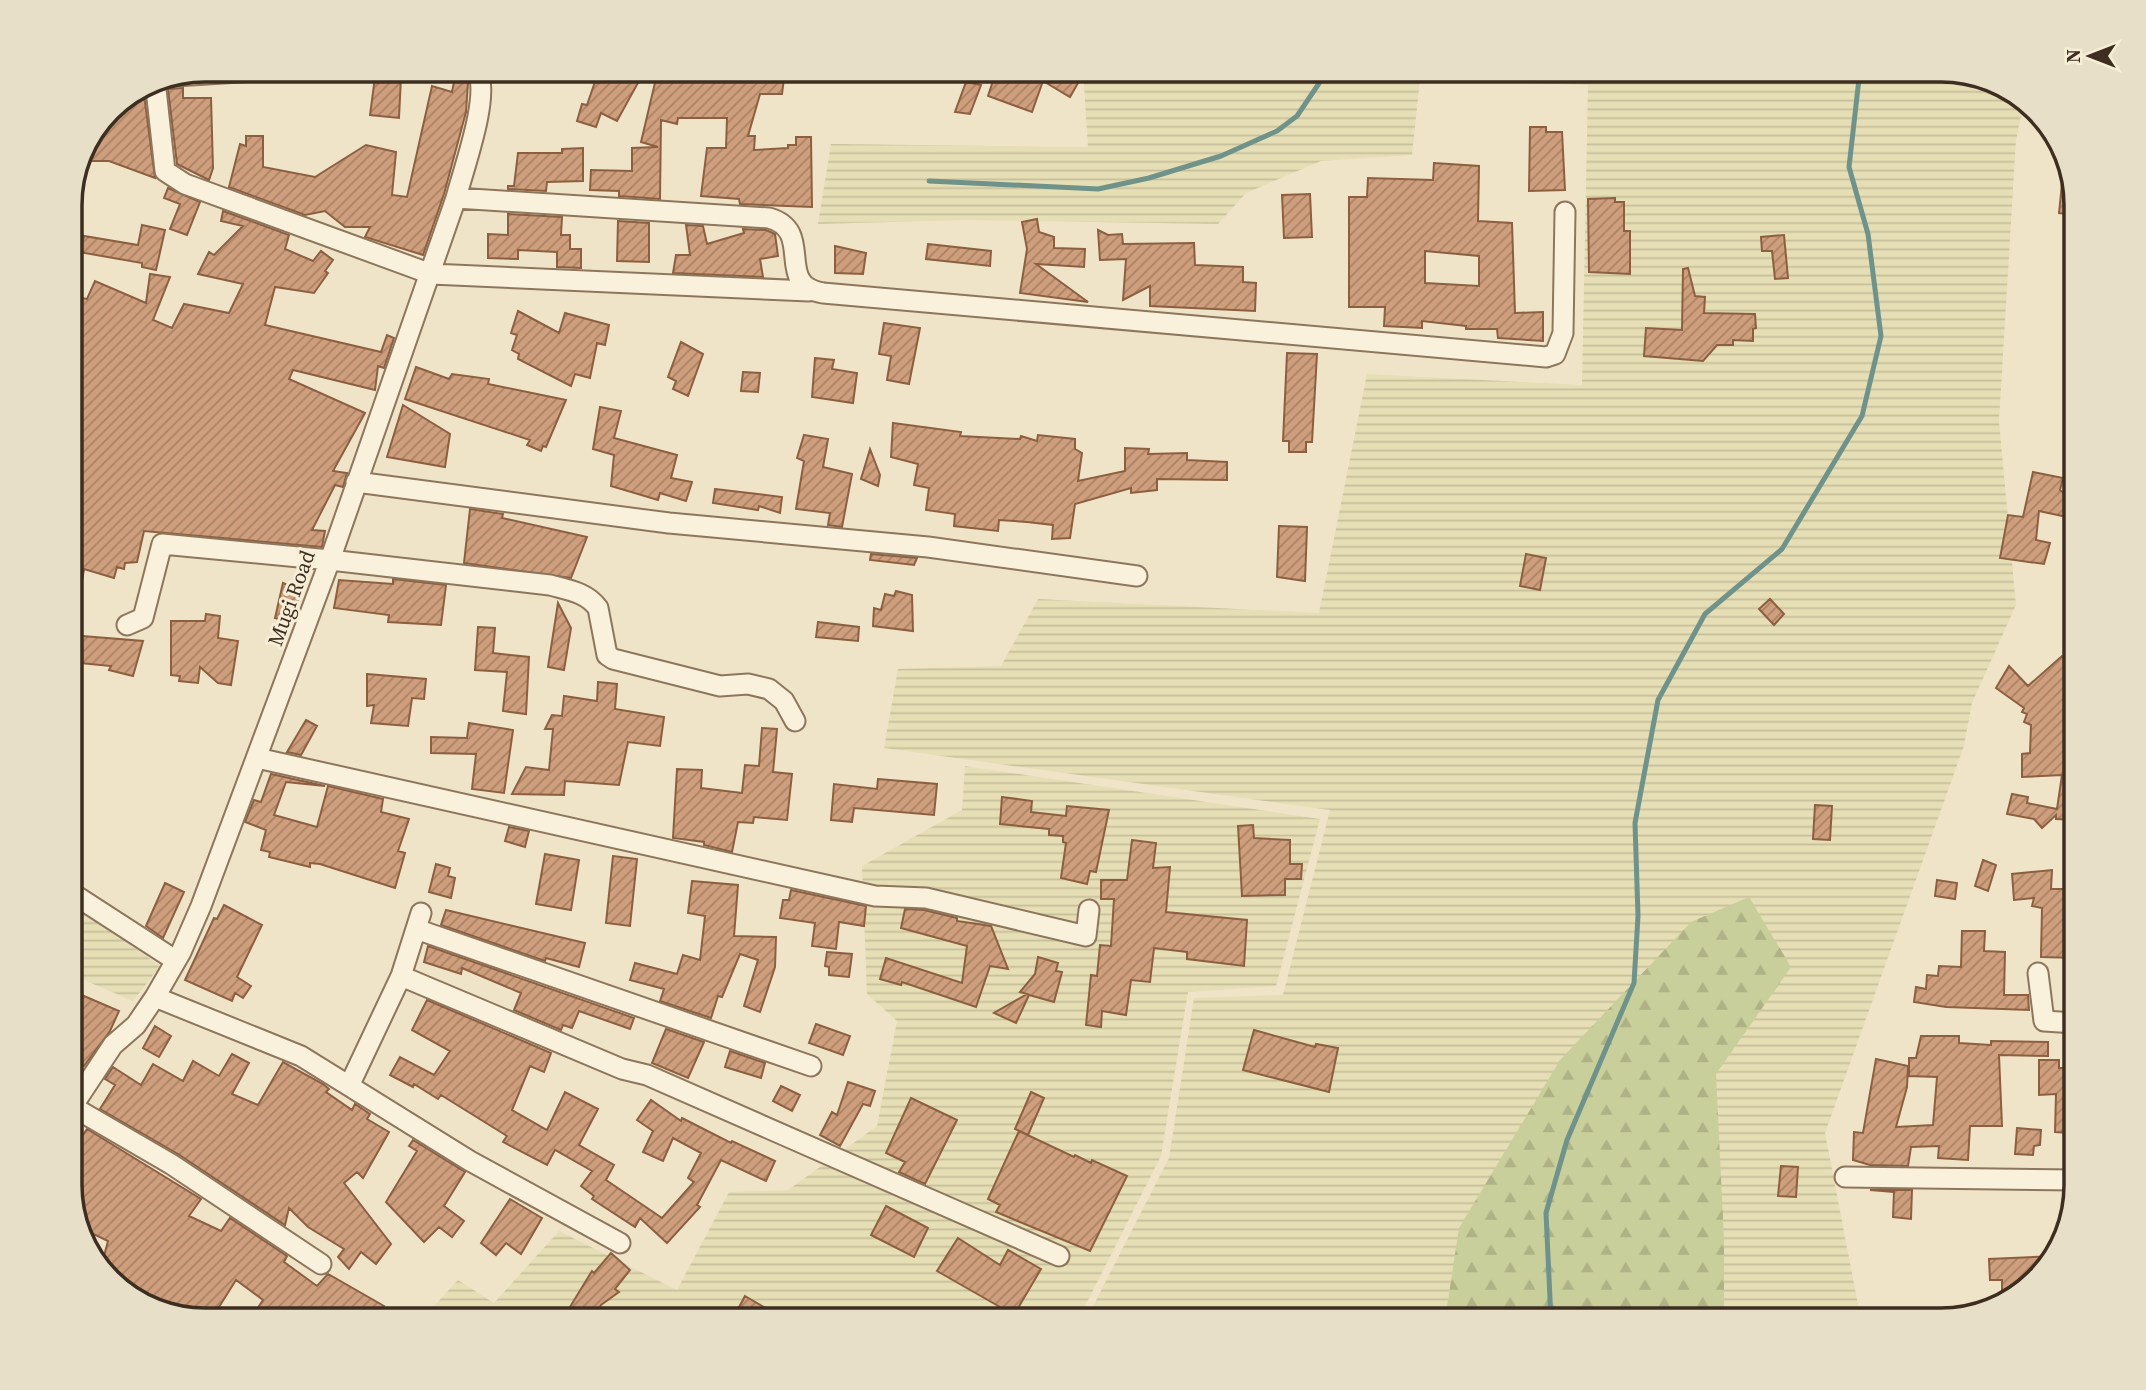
<svg xmlns="http://www.w3.org/2000/svg" width="2146" height="1390" font-family="'Source Serif 4',serif">
<style>
.farmland{fill:url(#farmland-rules)}
.forest{fill:url(#forest-firs)}
.lines{fill:none;stroke-linecap:round;stroke-linejoin:round}
.stream{stroke:#6f938a;stroke-width:5}
.building{fill:url(#building-hatch);stroke:#8d5f41;stroke-width:2;fill-rule:evenodd}
.minor-casing{stroke:#8d765c;stroke-width:23}
.minor{stroke:#faf1dc;stroke-width:19}
.labels{text-anchor:middle;dominant-baseline:central;stroke-width:6;stroke-linejoin:round;paint-order:stroke}
.street-label{font-size:21px;fill:#3d2e20;stroke:#f7eed8}
.rim{fill:none;stroke:#3d2e20;stroke-width:3.5}
</style>
<defs>
<pattern id="farmland-rules" width="6" height="5" patternUnits="userSpaceOnUse" patternTransform="scale(1.75)"><rect width="6" height="5" fill="#e6deb5"/><path d="M0 2.5h6" fill="none" stroke="#c6bf9b"/></pattern>
<pattern id="forest-firs" width="22" height="20" patternUnits="userSpaceOnUse" patternTransform="scale(1.75)"><rect width="22" height="20" fill="#c9cf9b"/><path d="M5 1l3.5 6h-7zM16 11l3.5 6h-7z" fill="#aeb285"/></pattern>
<pattern id="building-hatch" width="6" height="6" patternUnits="userSpaceOnUse" patternTransform="scale(1.75)"><rect width="6" height="6" fill="#cf9f7d"/><path d="M-1 1l2-2M0 6l6-6M5 7l2-2" fill="none" stroke="#a98266"/></pattern>
</defs>
<rect width="100%" height="100%" fill="#f0e4c8"/>
<path class="farmland" d="M1083,70H1941L2016,93L2024,101L2016,140L1999,421L2016,605L1972,703L1964,746L1825,1133L1861,1320H1091L1088,1316L1169,1158L1194,998L1283,995L1330,810L884,748L898,669L1001,666L1038,599L1319,613L1367,374L1582,385L1588,85L1420,79L1412,155L1321,161L1246,193L1218,224L965,220L818,224L831,144L1088,147Z
M965,766L1320,819L1276,986L1188,992L1161,1156L1080,1316L1082,1320H441L433,1307L458,1280L494,1303L559,1231L677,1290L729,1192L788,1190L877,1126L897,1021L867,994L862,866L962,810Z
M70,902L160,966L133,1001L70,974Z"/>
<path class="forest" d="M1749,897L1791,967L1716,1074L1724,1240V1320H1445L1459,1228L1560,1060L1691,922Z"/>
<g class="lines">
<path class="stream" d="M929,181L1098,189L1149,178L1221,156L1277,131L1297,116L1328,70
M1551,1320L1546,1213L1567,1140L1634,983L1638,916L1635,823L1658,700L1705,614L1782,549L1862,416L1881,336L1868,234L1849,167L1860,70"/>
</g>
<path class="building" d="M599,70H645L617,121L601,113L596,127L577,121L582,104L587,105Z
M658,70H785L782,94H760L748,136H755L754,150L788,148V145H796V137H811L812,207L740,204L739,199L701,196L707,148H726L727,118H678L677,124L661,120L660,199L619,196V191L590,190L591,170L632,171V148L658,147L641,142Z
M1021,70H1080L1078,83L1070,97L1043,81L1032,112L988,96L993,81L996,82L1001,77L1017,82Z
M456,72L465,74L468,83L466,112L444,194L423,255L365,237L370,227H345L325,211L305,215L229,187L240,144L246,146V136H263V167L315,177L366,145L396,152L392,195L407,197L432,86L452,92Z
M375,77H401L399,118L370,115Z
M966,82L981,85L970,114L955,112Z
M143,87L155,178L109,161H86L110,109Z
M183,88V98H211L213,168L209,180L177,164L168,89Z
M1530,127H1546V132H1562L1565,190L1529,191Z
M583,148V181L547,182L546,191L508,189V186H514L518,153H562V149Z
M1434,163L1479,166L1478,221L1512,223L1515,313L1543,312V341L1498,338L1497,329H1466V326L1422,321V328L1384,326L1385,307H1349V197H1367L1368,178L1433,180ZM1425,251L1479,256V286L1425,283Z
M2064,164L2076,204V215L2059,213Z
M168,188L200,202L187,235L170,229L180,204L164,198Z
M1310,194L1312,237L1284,238L1282,195Z
M1615,198V202H1624V231H1630V274L1589,272L1588,199Z
M223,211L289,235L285,249L313,261L321,251L333,260L325,271L328,273L314,293L275,287L265,325L381,352L387,335L394,338L384,368L378,366L375,390L293,370L289,379L365,413L333,471L347,473L343,487L335,485L312,530L325,531L322,547L144,531L137,562L125,563L124,569L117,567L114,578L84,569L79,600H70L74,491L70,418L81,377H72L73,325L79,311L70,308V296L87,299L95,281L146,303L150,274L170,277L153,320L172,328L184,304L229,313L243,284L198,274L209,252L214,255L243,226L221,221Z
M508,214L562,217L561,235H570V249H581V268L557,267V252L518,250V259L488,258V234L508,235Z
M1037,219L1039,232L1054,237V248L1085,249L1084,267L1036,264L1088,302L1020,293L1027,249L1022,222Z
M618,221L649,223V262L617,261Z
M142,225L165,230L156,270L142,267V263L79,252L84,236L138,245Z
M686,225L703,226L707,244L744,233L743,229L766,230L775,234L778,256L760,259L763,277L673,273L676,255H690Z
M1098,230L1108,235L1122,234L1123,244L1194,243L1195,265L1243,267V282L1256,283L1255,311L1150,306V286L1123,300L1126,259L1100,260Z
M1784,235L1788,278L1775,279L1772,251H1762L1761,237Z
M928,244L991,251L990,266L926,259Z
M835,246L866,253L863,274L835,273Z
M1688,268L1695,296L1705,297L1704,313L1755,314L1756,328L1753,329V341L1733,340V345H1717L1703,361L1644,356L1646,328L1682,330L1683,269Z
M518,311L559,333L565,313L609,325L605,345L597,343L590,378L575,374L571,386L518,359L519,354L512,350L517,335L511,333Z
M884,323L920,328L909,384L887,380L891,356L879,354Z
M681,342L703,354L688,396L673,389L676,381L668,377Z
M1287,353L1317,354L1312,442H1306V452H1289V441H1283Z
M815,358L834,360L832,369L857,373L853,403L812,397Z
M416,367L449,379L452,374L489,379L488,384L566,400L546,447L543,446L541,451L527,445L530,440L405,399Z
M743,372L760,373L758,392L741,391Z
M403,405L450,434L445,467L387,457Z
M600,407L621,411L614,438L677,455L671,478L692,482L686,501L660,493L658,500L611,486L614,455L593,449Z
M893,423L961,432L960,436L1020,439L1021,436L1037,441L1038,435L1075,439V449L1082,453L1078,481L1125,471V448L1149,449L1148,454L1187,453V460L1227,462V480L1157,479V490L1131,493V488L1075,504L1070,538L1052,539L1053,525L1027,522L999,520L998,531L954,526L955,514L926,510L929,488L914,485L918,464L891,457Z
M804,435L828,439L823,467L852,474L842,527L828,525L830,513L796,509L804,461L797,458Z
M870,449L880,475L878,486L861,479Z
M2033,472L2063,478L2060,490L2071,499L2067,517L2039,511L2036,540L2050,543L2044,564L2000,558L2008,515L2023,517Z
M715,489L782,497L780,513L759,506L758,510L713,503Z
M470,509L503,514L502,518L587,537L571,578L464,563Z
M1279,526L1307,527L1305,581L1277,577Z
M871,554L917,558L914,565L870,560Z
M1526,554L1546,558L1540,590L1520,586Z
M393,579L446,585L441,625L388,622L389,615L334,608L339,580L393,584Z
M283,583L301,591L290,622L275,618Z
M896,591L912,595L913,631L873,626L874,608L881,610L885,594L894,596Z
M1770,599L1784,614L1774,625L1759,609Z
M558,603L571,628L564,670L548,667Z
M206,614L220,616L218,638L238,641L231,685L218,683L200,667L198,683L179,681L180,676L171,675V621H205Z
M818,622L859,627L858,641L816,637Z
M478,627L495,628L493,653L529,657L526,714L503,711L507,672L475,670Z
M70,635L143,641L133,676L109,670L111,666L70,662Z
M2062,656L2076,668V820L2056,819V815L2042,828L2034,819L2007,814L2012,794L2028,797L2027,803L2057,809L2062,775L2022,777V754L2030,753L2031,725L2024,722L2027,714L2022,712L2024,708L1996,688L2009,666L2028,686Z
M367,674L426,679L424,699L412,698L408,726L371,723L374,705L367,706Z
M598,682L617,684L615,709L664,717L660,746L628,742L619,785L565,781L564,795L512,794L526,767L549,770L553,729H545L552,715L562,716L564,696L597,701Z
M306,720L317,726L301,755L287,752Z
M469,723L513,730L504,793L472,789L476,754L431,753V737L467,738Z
M762,728L777,729L773,772L792,774L787,820L754,817L753,823L738,822L732,852L704,845V842L673,838L677,769L702,770L701,788L742,793L745,765L759,766Z
M271,774L325,786L286,782L274,815L317,827L328,786L383,799L381,812L409,819L398,851L405,853L395,888L320,864L310,863V867L269,857L270,852L261,850L266,830L245,822L254,800L261,802Z
M878,779L937,784L934,815L854,808L852,822L831,820L834,784L877,789Z
M1002,797L1032,801L1031,812L1066,816L1067,806L1109,810L1096,872L1090,871L1087,884L1061,878L1066,843L1063,842V836L1049,835V829L1000,824Z
M1815,805L1832,806L1830,840L1813,839Z
M1253,825L1254,838L1290,840V864H1302L1301,879H1285V895L1242,896L1238,826Z
M509,827L529,831L525,847L505,841Z
M1132,840L1156,843L1153,868L1170,867L1166,912L1247,920L1244,966L1187,959V952L1154,948L1150,982L1131,980L1126,1015L1102,1011L1101,1027L1086,1025L1091,975L1097,976L1100,945L1111,946L1114,899H1101V880H1127Z
M545,854L579,860L571,910L536,904Z
M613,856L637,859L630,926L606,923Z
M1983,860L1996,865L1988,891L1975,886Z
M436,864L450,868L448,876L455,878L451,898L429,892Z
M2052,870L2051,889H2070V898H2076V958L2041,957L2042,908L2032,906L2034,898L2014,900L2012,874Z
M1937,880L1957,883L1955,899L1935,896Z
M692,881L738,885L734,936L776,937L775,967L760,1012L744,1006L758,960L740,954L722,997L718,996L711,1018L660,1001L664,989L630,980L635,963L677,974L683,955L700,960L705,916L688,913Z
M165,883L184,892L163,938L146,926Z
M791,890L866,906L864,926L839,922L836,949L812,946L815,923L780,918L783,900H789Z
M224,905L262,925L237,977L251,986L243,998L235,993L232,1001L185,980L214,918L217,919Z
M905,909L924,910L957,918V921L991,926L1008,969L990,966L976,1007L902,982L901,985L880,979L886,958L962,983L967,946L901,928Z
M446,910L585,943L579,967L546,958L545,961L441,925Z
M1962,931H1985L1984,951L2005,952L2004,995H2028L2029,1010L1946,1007L1914,1002L1916,987L1926,989L1927,975L1938,976L1939,966L1961,967Z
M428,946L634,1018L630,1029L579,1011L572,1028L563,1025L561,1030L514,1010L521,993L462,968L461,974L424,962Z
M827,952L852,954L849,977L829,975V967L825,966Z
M1038,957L1058,963L1056,971L1062,972L1054,1002L1029,995L1016,1023L994,1013L1027,994L1020,992L1035,974Z
M70,990L119,1011L110,1031L84,1066L70,1057Z
M427,1000L551,1053L544,1072L530,1066L512,1110L547,1130L565,1092L598,1109L579,1145L614,1165L606,1180L662,1218L694,1182L688,1178L701,1153L673,1138L663,1161L643,1152L653,1131L637,1120L651,1100L681,1121L682,1118L731,1143L732,1141L775,1161L766,1181L721,1160L697,1205L700,1207L667,1243L640,1218L635,1227L592,1199L594,1196L581,1186L592,1171L555,1150L547,1165L503,1142L507,1136L441,1095L438,1099L414,1084L413,1087L390,1075L400,1057L434,1075L450,1051L412,1030Z
M816,1024L850,1036L843,1055L809,1043Z
M155,1026L171,1036L159,1057L143,1048Z
M666,1029L704,1042L688,1078L652,1063Z
M1254,1030L1315,1047L1316,1044L1338,1048L1329,1092L1243,1070Z
M1921,1036H1959V1043L1991,1045V1041L2048,1042V1056L1999,1055L2002,1126H1970L1968,1160L1938,1158L1939,1146L1911,1147L1908,1166L1870,1165L1853,1160L1854,1132L1863,1133L1876,1059L1908,1066L1907,1087L1896,1127L1933,1125L1937,1077L1909,1076V1058H1916Z
M730,1051L765,1063L761,1078L725,1067Z
M232,1054L249,1063L232,1094L258,1105L283,1062L323,1084L329,1089L326,1092L352,1110L355,1104L370,1114L367,1119L389,1132L363,1178L357,1172L344,1183L391,1244L376,1264L361,1252L349,1269L338,1257L344,1249L308,1227L289,1208L285,1225L178,1154L100,1109L115,1085L105,1079L113,1067L141,1085L153,1064L183,1081L193,1061L219,1076Z
M2039,1060H2059V1068H2070L2069,1133L2055,1132L2056,1094L2039,1095Z
M848,1082L875,1091L870,1106L863,1104L840,1146L820,1135L832,1112L837,1115Z
M781,1086L800,1095L792,1111L773,1101Z
M1031,1092L1044,1098L1028,1135L1015,1129Z
M911,1098L957,1120L925,1184L899,1172L905,1162L886,1153Z
M2017,1128L2041,1130L2040,1145L2034,1146L2033,1155L2015,1154Z
M87,1129L201,1199L189,1216L221,1231L230,1218L287,1256L284,1262L317,1286L328,1274L384,1306L382,1309L400,1320H335L321,1312L316,1320H272L257,1309L263,1300L236,1280L219,1307L245,1320H205L130,1298L101,1267L108,1241L81,1228L70,1194V1154Z
M1019,1131L1074,1157L1075,1155L1091,1163L1092,1160L1127,1176L1090,1251L996,1212L1000,1205L988,1199Z
M413,1140L465,1172L444,1206L464,1221L452,1237L439,1227L424,1242L386,1202L417,1151L409,1146Z
M1781,1166L1798,1167L1796,1197L1778,1196Z
M1870,1190H1912L1911,1219L1893,1217L1894,1192Z
M510,1199L542,1218L521,1254L506,1243L496,1255L481,1243Z
M886,1206L928,1228L914,1257L871,1235Z
M958,1238L1000,1265L1008,1250L1041,1269L1014,1315L937,1271Z
M611,1253L630,1270L615,1289L619,1292L601,1305L593,1320H562L592,1271L594,1273Z
M2055,1256L2008,1302L2002,1304V1280H1990L1989,1259Z
M745,1296L786,1320H747L736,1313Z"/>
<g class="lines">
<defs>
<path id="minor" d="M175,76L273,70
M155,80L165,171L185,184L431,274L809,291
M456,198L769,218C816,231 773,285 823,293L1546,357L1555,354L1563,333L1565,212
M356,482L669,523L928,547L1137,576
M127,625L143,618L162,544L330,560L550,585C568,590 586,592 598,608L607,655L613,659L720,686L748,684L769,689L784,701L795,721
M257,758L875,896L926,898L1086,936L1089,910
M70,892L175,960
M416,929L811,1066
M2038,973L2044,1021L2076,1023
M401,976L622,1069L647,1075L1059,1256
M155,997L301,1056L470,1161L620,1243
M350,1084L401,976L421,913
M73,1107L171,1164L321,1264
M70,1110L113,1045L136,1025L155,997L181,952L201,906L330,560L456,198C463,170 491,95 477,70
M1845,1177L2076,1180"/>
</defs>
<use href="#minor" class="minor-casing"/>
<use href="#minor" class="minor"/>
</g>
<g class="labels">
<g class="street-label">
<text transform="translate(291 598) rotate(-70)">Mugi Road</text>
</g>
</g>
<path d="M0 0H2146V1390H0ZM205 82H1941A123 123 0 0 1 2064 205V1185A123 123 0 0 1 1941 1308H205A123 123 0 0 1 82 1185V205A123 123 0 0 1 205 82Z" fill="#e8dfc9" fill-rule="evenodd"/>
<path class="rim" d="M205 82H1941A123 123 0 0 1 2064 205V1185A123 123 0 0 1 1941 1308H205A123 123 0 0 1 82 1185V205A123 123 0 0 1 205 82Z"/>
<g transform="translate(2090 56) rotate(270)" stroke="#f7eed8" stroke-width="5" paint-order="stroke">
<path d="M0-5L12 26L0 18L-12 26Z" fill="#3d2e20"/>
<text y="-10" font-size="19" font-weight="bold" text-anchor="middle" fill="#3d2e20">N</text>
</g>
</svg>
